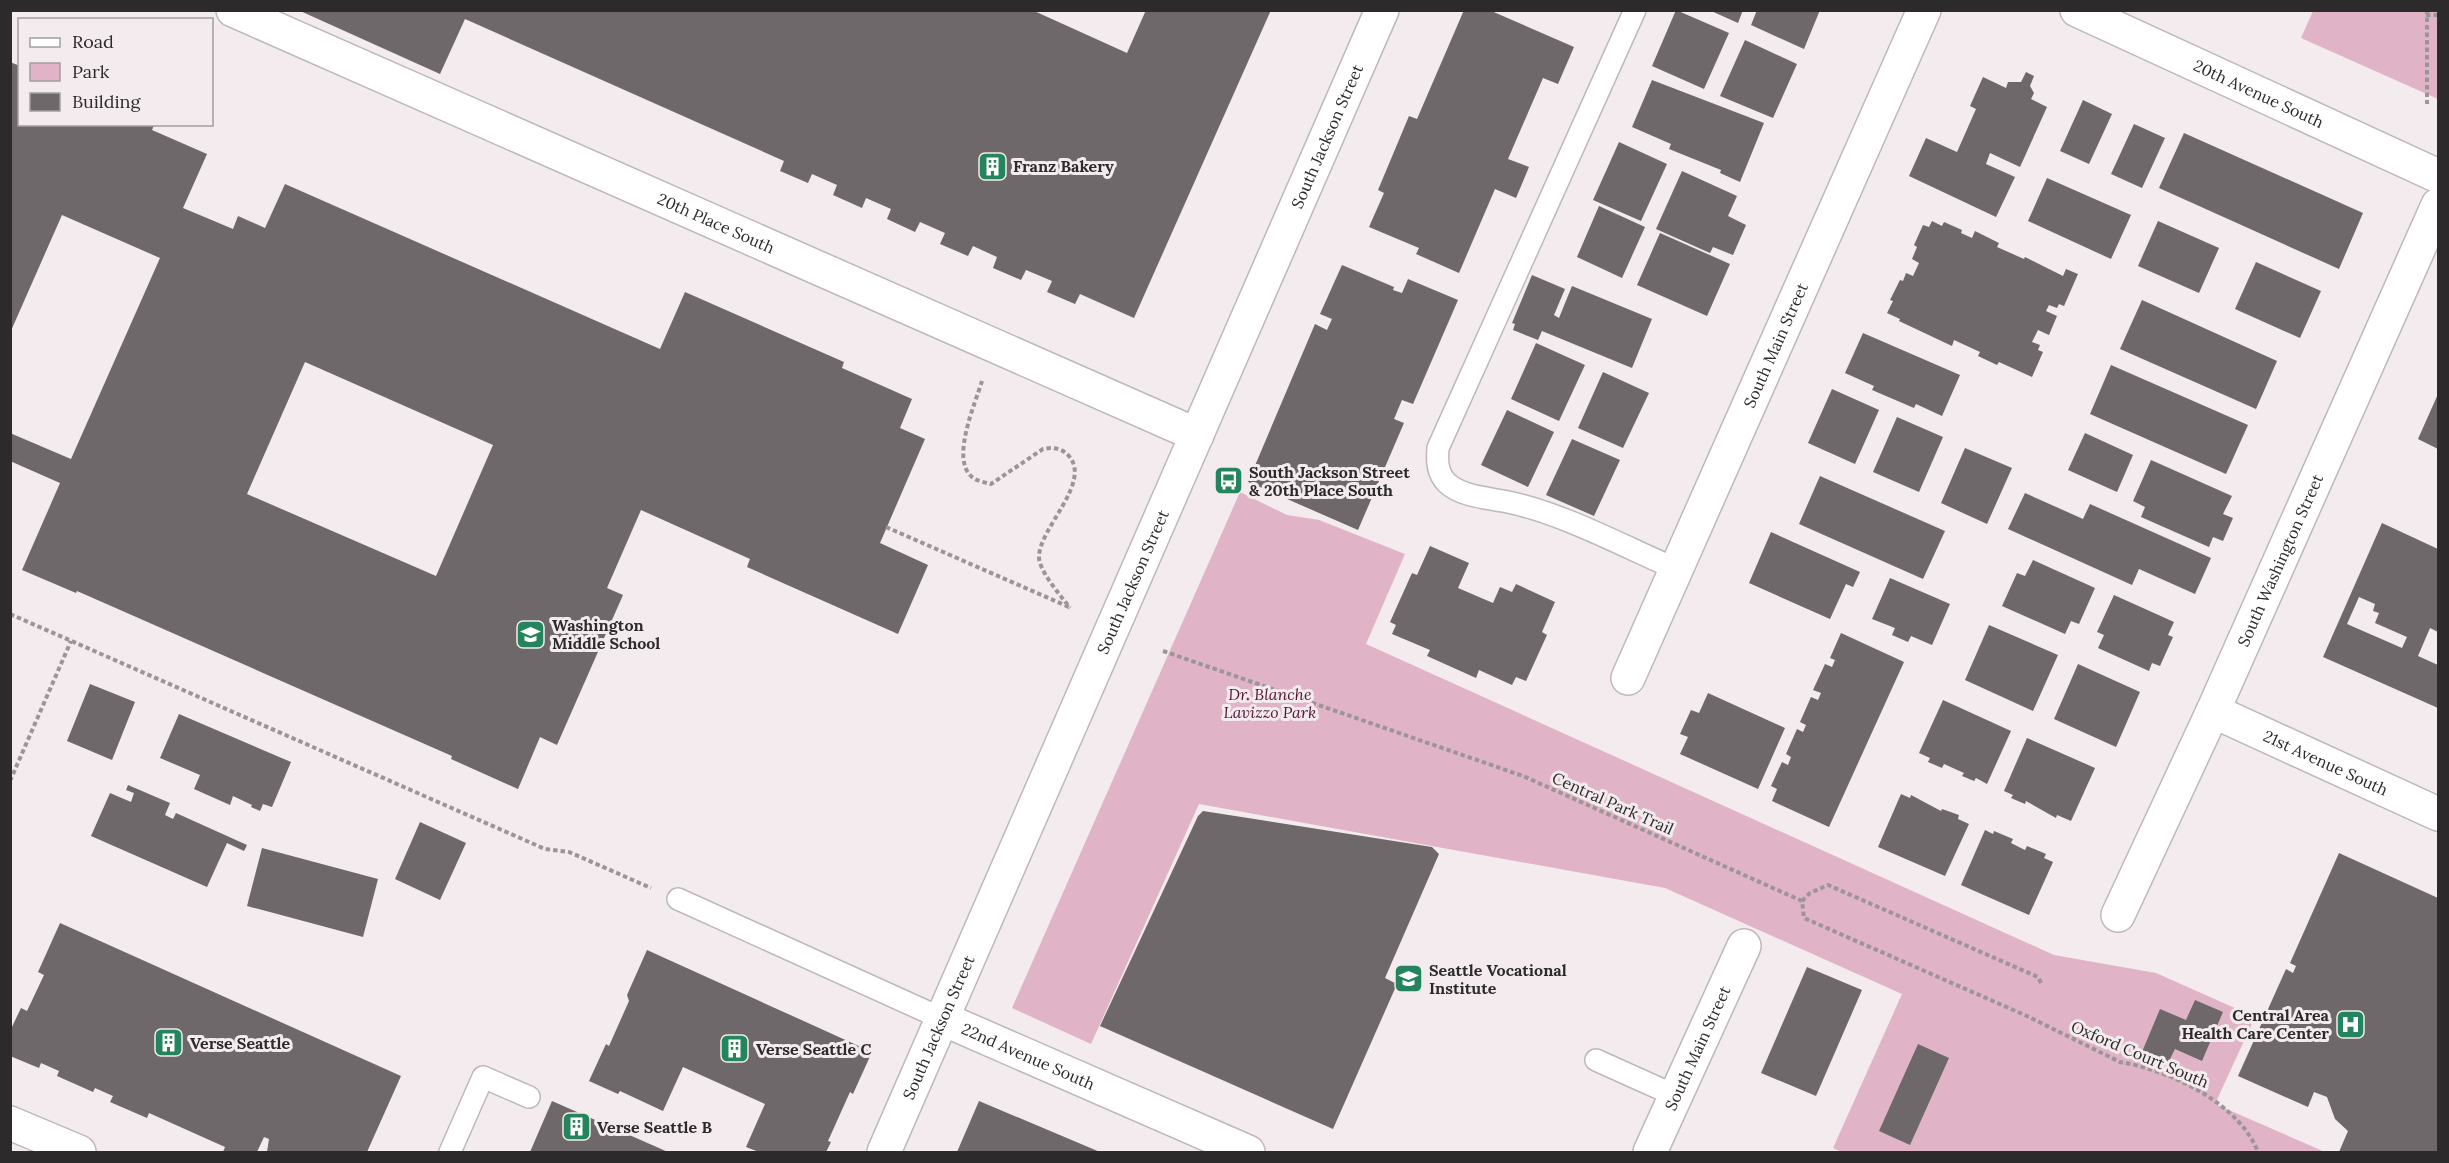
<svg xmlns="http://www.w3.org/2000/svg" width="2449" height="1163" font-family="Lora,serif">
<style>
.green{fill:#e1b3c6}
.building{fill:#6e686a;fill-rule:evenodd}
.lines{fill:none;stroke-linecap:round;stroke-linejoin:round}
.service-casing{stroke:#bfb8bb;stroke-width:24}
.minor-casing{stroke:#bfb8bb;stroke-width:36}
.secondary-casing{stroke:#bfb8bb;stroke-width:36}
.primary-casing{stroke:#bfb8bb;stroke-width:36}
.path{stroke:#9b9598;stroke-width:4;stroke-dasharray:4.5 3;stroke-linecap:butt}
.service{stroke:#fff;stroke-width:21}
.minor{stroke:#fff;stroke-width:33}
.secondary{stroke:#fff;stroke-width:33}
.primary{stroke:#fff;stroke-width:33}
.labels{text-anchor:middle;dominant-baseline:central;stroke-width:6;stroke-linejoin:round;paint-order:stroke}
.street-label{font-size:16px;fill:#2d2a2b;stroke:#f3ebee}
.poi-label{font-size:16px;font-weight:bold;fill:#2d2a2b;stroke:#f3ebee;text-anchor:start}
.park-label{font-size:16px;font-style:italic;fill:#531436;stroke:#f3ebee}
</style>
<rect width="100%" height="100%" fill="#f3ebee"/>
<path class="green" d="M2313,11H2438V99L2301,38Z
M1240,492L1287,515L1319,520L1405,554L1366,644L2054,955L2156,973L2255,1017L2215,1104L2325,1152H1842L1833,1148L1902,994L1665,888L1199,804L1091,1044L1012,1008Z"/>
<path class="building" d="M298,10H1032L1127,53L1146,10H1271L1134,318L1080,294L1075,304L1047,292L1052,281L1026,270L1021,280L993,268L997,257L973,246L968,256L940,244L945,233L920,222L915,232L887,219L891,209L866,198L862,208L833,195L837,185L812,174L808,183L780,171L784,161L465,19L440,74Z
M1464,10H1489L1574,47L1558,84L1543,78L1508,159L1529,167L1516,198L1495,189L1459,273L1416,254L1419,248L1369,227L1384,193L1378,190L1409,116L1417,119Z
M1676,10L1729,33L1704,89L1652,66Z
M1709,10H1743L1738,23Z
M1757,10H1820L1804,49L1751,25Z
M1745,40L1797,64L1773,118L1720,96Z
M10,62L20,66V124H152L154,125L152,130L207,154L183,208L233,229L238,216L265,228L285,184L660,349L685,292L844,362L842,368L912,399L900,428L925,439L880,543L928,565L898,634L747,567L750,559L641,510L607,588L623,595L557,745L540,737L518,789L451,759L452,756L77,591L76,593L22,570L60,483L10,461V433L71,459L160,258L62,215L10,333ZM305,362L493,445L436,576L247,494Z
M2026,72L2034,76L2030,86L2034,93L2031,99L2047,107L2020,167L1990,153L1986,164L2015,177L1996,217L1909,176L1926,138L1957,152L1976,109L1970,106L1983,77L2006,88L2008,82H2021Z
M1652,80L1764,123L1740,182L1720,173L1721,170L1669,149L1671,144L1632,127Z
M2083,100L2112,114L2089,164L2060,151Z
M2134,124L2165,138L2142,188L2111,174Z
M2184,133L2363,213L2339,269L2159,188Z
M1619,142L1667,164L1641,221L1593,200Z
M1682,171L1737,196L1728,216L1746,225L1733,255L1713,247L1710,253L1656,229Z
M2047,178L2131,215L2111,259L2028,221Z
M1599,206L1645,227L1622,278L1577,257Z
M1932,221L1942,226L1944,222L1962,230L1961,233L1972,238L1975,231L1999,243L1997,247L2024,259L2025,257L2063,276L2066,269L2078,274L2064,306L2059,304L2057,308L2049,305L2046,311L2057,316L2049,335L2038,330L2032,342L2040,345L2038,350L2043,352L2032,377L1999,362L1997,365L1978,356L1980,352L1954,340L1952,346L1899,321L1900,319L1887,313L1893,301L1890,300L1900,280L1903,281L1906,273L1913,276L1919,263L1912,259L1917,247L1914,245L1923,225L1929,227Z
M2158,221L2219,248L2199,293L2138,266Z
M1660,233L1730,264L1707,316L1637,285Z
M2256,262L2321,291L2300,338L2235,309Z
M1342,265L1394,287L1393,290L1402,293L1408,279L1458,300L1413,404L1402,400L1394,419L1404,423L1358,530L1248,482L1315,324L1327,330L1332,319L1320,314Z
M1532,275L1565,289L1554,315L1559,318L1572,286L1652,319L1632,368L1542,331L1538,340L1513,330L1515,324L1512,323Z
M2142,300L2277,361L2256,409L2120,349Z
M1863,333L1960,375L1942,416L1916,404L1914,408L1872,390L1874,386L1845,373Z
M1536,343L1585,365L1559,421L1511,399Z
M2111,365L2248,425L2226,474L2090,414Z
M1603,372L1649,393L1623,448L1578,428Z
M1832,389L1879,410L1855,464L1808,443Z
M2438,394V449L2418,439Z
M1507,410L1554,432L1528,487L1481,465Z
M1897,417L1943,437L1919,492L1873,472Z
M2085,433L2133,455L2117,492L2068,470Z
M1572,439L1620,460L1594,516L1546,495Z
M1965,448L2012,468L1987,524L1941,503Z
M2151,460L2232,496L2223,514L2233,518L2223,541L2213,537L2209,547L2141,517L2145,507L2133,501Z
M1820,476L1945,531L1923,579L1799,524Z
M2025,493L2083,519L2090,504L2211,558L2195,594L2139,569L2132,585L2008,529Z
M2382,523L2438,549V632L2430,628L2418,656L2438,665V708L2323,657ZM2359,597L2375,604L2373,611L2379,613L2375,623L2407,637L2402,648L2347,624Z
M1771,532L1860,572L1853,587L1846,584L1830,619L1749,583Z
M1430,546L1469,563L1458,588L1493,603L1500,587L1512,592L1516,584L1555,602L1542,632L1547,635L1526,681L1516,677L1512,685L1479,670L1476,678L1427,656L1430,650L1392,634L1396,625L1390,622L1412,573L1417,575Z
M2033,560L2095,588L2079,624L2071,621L2065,634L2002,606L2017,573L2025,576Z
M1890,578L1950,604L1932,645L1911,636L1908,642L1892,635L1895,628L1872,619Z
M2114,595L2174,622L2168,635L2173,637L2160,666L2152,663L2149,671L2098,648L2104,635L2097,632Z
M1989,625L2058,655L2033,711L1965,680Z
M1841,633L1904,662L1829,827L1772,801L1777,789L1771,786L1782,762L1788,765L1791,757L1786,754L1797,729L1803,732L1806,725L1800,722L1811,697L1818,700L1821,693L1813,690L1825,664L1832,667L1835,660L1830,658Z
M2078,664L2140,692L2116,747L2054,719Z
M90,684L135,702L112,760L67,741Z
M1708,693L1785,728L1758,789L1680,754L1688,737L1680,734L1691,710L1699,713Z
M1943,700L2011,731L1987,784L1976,778L1974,781L1962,776L1964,773L1944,764L1942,768L1928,762L1930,758L1919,753Z
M179,714L291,762L272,807L263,804L260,811L251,807L252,805L233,796L230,805L194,789L200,775L160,758Z
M2027,738L2095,768L2071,821L2057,815L2056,818L2026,801L2025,804L2011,798L2013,795L2004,791Z
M128,785L170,803L165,815L173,819L176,813L247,845L244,851L227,843L207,887L91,836L110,793L131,802L134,793L126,790Z
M1901,794L1910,798L1911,795L1941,811L1942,809L1959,815L1958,819L1969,824L1945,876L1878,847Z
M1203,811L1432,847L1439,854L1385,978L1397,984L1333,1129L1100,1026L1198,816Z
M420,822L466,843L440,900L395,879Z
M1985,830L1993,834L1994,831L2013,839L2011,843L2025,850L2027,846L2046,854L2044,858L2053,862L2029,915L1961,885Z
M262,848L378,879L363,937L247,906Z
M2339,853L2438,898V1152H2339L2348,1131L2335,1119L2327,1097L2314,1092L2308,1107L2238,1076L2286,969L2293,973L2296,966L2290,963Z
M60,923L401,1076L367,1152H267L269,1139L264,1137L257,1152H223L225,1147L149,1113L147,1118L110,1102L113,1096L95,1088L93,1092L57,1076L59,1071L41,1063L39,1068L10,1056V1031L21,1008L27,1011L44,975L38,972Z
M647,950L872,1052L853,1094L850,1092L828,1141L831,1142L826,1152H759L746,1147L765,1104L683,1067L663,1111L620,1091L618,1094L589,1081L606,1044L609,1046L629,1001L627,995Z
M1807,967L1862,990L1816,1096L1761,1073Z
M2195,1000L2223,1012L2202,1061L2175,1049L2168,1063L2142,1052L2160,1009L2186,1020Z
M1918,1044L1949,1058L1910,1145L1879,1131Z
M552,1101L668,1152H530Z
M979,1101L1100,1152H957Z"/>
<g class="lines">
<defs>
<path id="service" d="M1635,10L1438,448C1437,461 1437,473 1447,483C1462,497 1489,498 1508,502C1562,513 1625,547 1676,569
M678,899L943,1019
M1596,1060L1676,1096
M450,1152L483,1077L529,1097"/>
<g id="minor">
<path id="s1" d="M233,10L1197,435"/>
<path id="s2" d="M2077,10L2438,176"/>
<path id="s3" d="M1628,678L1924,10"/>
<path id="s4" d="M2213,711L2438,814"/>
<path id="s5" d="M2118,915L2213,711L2438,205"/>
<path id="s6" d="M943,1019L1248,1152"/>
<path id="s7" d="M1650,1152L1744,946"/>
</g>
<g id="secondary">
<path id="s8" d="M884,1152L1382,10"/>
</g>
<path id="primary" d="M10,1123L79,1152"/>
</defs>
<use href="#service" class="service-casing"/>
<use href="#minor" class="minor-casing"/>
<use href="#secondary" class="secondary-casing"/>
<use href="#primary" class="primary-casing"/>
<path class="path" d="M2427,10V104
M2426,15H2438
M982,381C975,404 952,456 970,475C975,481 984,482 991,484L1043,449C1053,447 1062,448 1069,456C1092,483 1039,528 1039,557C1039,571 1061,596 1070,608
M886,527L1069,607
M10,614L545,849L569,852L651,888
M1163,651L1523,776L1802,901L1804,918L2027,1016L2120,1062C2169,1070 2239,1103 2258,1152
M10,781L71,641
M1802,901L1810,893L1828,885L2038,977L2041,983"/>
<use href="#service" class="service"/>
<use href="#minor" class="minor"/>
<use href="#secondary" class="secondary"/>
<use href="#primary" class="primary"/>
</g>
<defs>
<symbol id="building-square" viewBox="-11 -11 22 22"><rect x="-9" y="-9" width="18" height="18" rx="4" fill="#23845d" stroke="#f3ebee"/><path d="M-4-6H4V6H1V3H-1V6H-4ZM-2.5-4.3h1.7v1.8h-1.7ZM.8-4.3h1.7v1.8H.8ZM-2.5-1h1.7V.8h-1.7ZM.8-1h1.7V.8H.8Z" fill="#fff"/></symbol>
<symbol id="bus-square" viewBox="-11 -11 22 22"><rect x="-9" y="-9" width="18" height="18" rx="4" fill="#23845d" stroke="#f3ebee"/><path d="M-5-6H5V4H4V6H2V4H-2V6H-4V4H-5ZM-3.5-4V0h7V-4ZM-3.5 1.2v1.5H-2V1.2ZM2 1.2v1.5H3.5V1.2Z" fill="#fff"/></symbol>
<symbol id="school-square" viewBox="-11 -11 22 22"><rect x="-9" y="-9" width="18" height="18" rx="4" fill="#23845d" stroke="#f3ebee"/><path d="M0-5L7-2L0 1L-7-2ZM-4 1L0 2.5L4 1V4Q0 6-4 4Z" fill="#fff"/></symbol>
<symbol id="university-square" viewBox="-11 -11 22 22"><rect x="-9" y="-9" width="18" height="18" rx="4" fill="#23845d" stroke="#f3ebee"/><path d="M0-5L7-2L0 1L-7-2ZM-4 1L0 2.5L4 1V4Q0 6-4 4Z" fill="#fff"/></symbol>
<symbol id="hospital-square" viewBox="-11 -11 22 22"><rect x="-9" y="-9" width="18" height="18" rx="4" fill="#23845d" stroke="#f3ebee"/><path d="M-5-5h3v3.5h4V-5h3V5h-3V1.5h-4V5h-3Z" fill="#fff"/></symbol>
</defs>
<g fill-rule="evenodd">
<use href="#building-square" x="976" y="150" width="33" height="33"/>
<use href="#bus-square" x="1212" y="464" width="33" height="33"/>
<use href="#school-square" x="514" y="618" width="33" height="33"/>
<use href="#university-square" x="1392" y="962" width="33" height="33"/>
<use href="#hospital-square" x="2334" y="1008" width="33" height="33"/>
<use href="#building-square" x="152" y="1026" width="33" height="33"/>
<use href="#building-square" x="718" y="1032" width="33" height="33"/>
<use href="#building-square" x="560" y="1110" width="33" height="33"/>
</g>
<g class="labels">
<g class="street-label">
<text stroke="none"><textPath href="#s2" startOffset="200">20th Avenue South</textPath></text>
<text stroke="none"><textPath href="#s8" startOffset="1108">South Jackson Street</textPath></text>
<text stroke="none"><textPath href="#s1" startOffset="528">20th Place South</textPath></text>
<text stroke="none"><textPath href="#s3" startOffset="364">South Main Street</textPath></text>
<text stroke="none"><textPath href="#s5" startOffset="390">South Washington Street</textPath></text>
<text stroke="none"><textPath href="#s8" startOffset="622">South Jackson Street</textPath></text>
<text stroke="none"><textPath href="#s4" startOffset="124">21st Avenue South</textPath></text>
<text transform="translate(1613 803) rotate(24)">Central Park Trail</text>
<text stroke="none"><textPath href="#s8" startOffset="136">South Jackson Street</textPath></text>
<text stroke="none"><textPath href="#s7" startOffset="114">South Main Street</textPath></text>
<text transform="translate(2140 1054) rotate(23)">Oxford Court South</text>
<text stroke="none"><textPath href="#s6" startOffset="93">22nd Avenue South</textPath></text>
</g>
<g class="poi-label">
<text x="1013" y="166">Franz Bakery</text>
<text x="1249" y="472">South Jackson Street<tspan x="1249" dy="18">&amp; 20th Place South</tspan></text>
<text x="552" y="625">Washington<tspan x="552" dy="18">Middle School</tspan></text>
<text x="1429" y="970">Seattle Vocational<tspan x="1429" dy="18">Institute</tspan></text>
<text x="2329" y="1015" text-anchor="end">Central Area<tspan x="2329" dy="18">Health Care Center</tspan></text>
<text x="190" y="1043">Verse Seattle</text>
<text x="756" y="1049">Verse Seattle C</text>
<text x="597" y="1127">Verse Seattle B</text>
</g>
<g class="park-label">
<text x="1270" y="694">Dr. Blanche<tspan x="1270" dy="18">Lavizzo Park</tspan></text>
</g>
</g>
<rect width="2449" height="1163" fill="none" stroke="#2d2a2b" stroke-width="24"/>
<rect x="18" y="18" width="195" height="108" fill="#f3ebee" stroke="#a49ea0" stroke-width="1.5"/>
<rect x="30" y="38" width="30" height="9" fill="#ffffff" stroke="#a49ea0" stroke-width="1.5"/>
<text x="72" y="48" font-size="18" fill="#2d2a2b">Road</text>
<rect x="30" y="63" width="30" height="18" fill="#e1b3c6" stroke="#a49ea0" stroke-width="1.5"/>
<text x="72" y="78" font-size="18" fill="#2d2a2b">Park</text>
<rect x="30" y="93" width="30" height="18" fill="#6e686a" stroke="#a49ea0" stroke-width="1.5"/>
<text x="72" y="108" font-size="18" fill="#2d2a2b">Building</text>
</svg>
